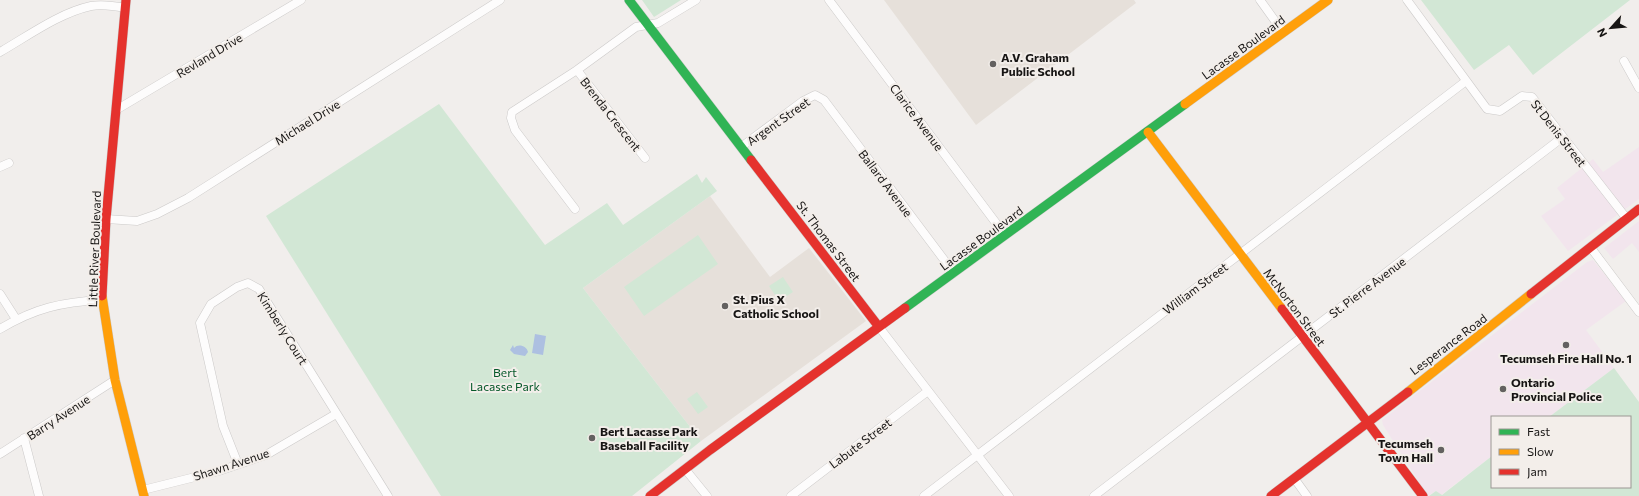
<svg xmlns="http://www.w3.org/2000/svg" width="1639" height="496" font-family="Commissioner,sans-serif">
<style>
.commercial{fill:#f2e5ed}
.built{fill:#e6e0da}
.green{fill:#d2e7d5}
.water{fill:#adc0e1}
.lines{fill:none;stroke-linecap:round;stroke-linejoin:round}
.street-casing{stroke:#cccac9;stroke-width:9}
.fast-casing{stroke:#cccac9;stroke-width:10}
.slow-casing{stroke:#cccac9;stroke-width:10}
.jam-casing{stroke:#cccac9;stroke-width:10}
.street{stroke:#fdfcfc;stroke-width:8}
.fast{stroke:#30b455;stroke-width:9}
.slow{stroke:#ff9f0a;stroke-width:9}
.jam{stroke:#e5322d;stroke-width:9}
.poi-dot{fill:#636160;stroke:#f3eeea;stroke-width:1.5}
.labels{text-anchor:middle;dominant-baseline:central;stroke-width:4;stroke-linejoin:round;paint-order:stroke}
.street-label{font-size:12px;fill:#171514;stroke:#f3eeea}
.poi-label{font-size:12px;font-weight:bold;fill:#171514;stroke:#f3eeea;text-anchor:start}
.park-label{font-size:12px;fill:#06592a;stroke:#f3eeea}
</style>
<rect width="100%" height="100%" fill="#f1eeec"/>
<path class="commercial" d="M1639,147V199L1568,251L1541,216L1565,199L1557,188L1593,159L1603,172Z
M1639,221V252L1632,243L1613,259L1604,248Z
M1593,260L1626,301L1586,330L1614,368L1549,417H1492V456L1441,495L1436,491L1428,496L1383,425L1382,420L1587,262Z"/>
<path class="built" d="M884,0H1134L1136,3L976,125Z
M710,196L770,277L809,248L866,321L701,441L583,288Z"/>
<path class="green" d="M642,0H681L654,17Z
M1421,0H1630L1533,75L1509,45L1474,70Z
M439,104L545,245L607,203L623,225L697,174L702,183L706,177L717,191L583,288L701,441L632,496H441L266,216Z
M698,235L718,264L644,316L624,287Z
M783,277L793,292L779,301L769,286Z
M1614,368L1639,402V496H1429L1436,491L1442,495L1492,456V487H1630V417H1549Z
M697,392L708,407L698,414L687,399Z"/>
<path class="water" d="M535,334L546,336L543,355L532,353Z
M513,345L514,348C518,343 527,346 528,352L525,356L514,354L510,350Z"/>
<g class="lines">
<defs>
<path id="street" d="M829,0L1005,235
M1260,0L1283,32
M1407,0L1487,109L1500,111L1522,96L1532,97L1627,219
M0,52C28,36 59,13 91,6C102,4 115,6 125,8
M1624,61L1639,88
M577,70L645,158
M116,110L301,0
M741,147L803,101L815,95L824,100L954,273
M0,167L9,163
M575,209L515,130L511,118L512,112L577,70L636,27L658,23L696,0
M106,219L137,221L157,214L188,198L500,0
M1591,248L1639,312
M0,294L16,319
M879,327L1009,496
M0,329C35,308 62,302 102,300
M24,438L39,496
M0,454L115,380
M238,464L223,426L200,323L211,304L237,287L248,283L259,289L388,496
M685,469L707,496
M1294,478L1307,496
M143,490L219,471L266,455L336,414
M791,496L928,391
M924,496L1466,81
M1094,496L1563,137"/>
<path id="fast" d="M629,0L751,160
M905,308L1185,104"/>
<path id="slow" d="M1185,104L1328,0
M1148,132L1282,309
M102,296L115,380L144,496
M1408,392L1531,294"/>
<path id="jam" d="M751,160L879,327
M1531,294L1639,209
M102,296L106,219L126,0
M1282,309L1423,496
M650,496L710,450L905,308
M1271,496L1408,392"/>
</defs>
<use href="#street" class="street-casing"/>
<use href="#fast" class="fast-casing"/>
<use href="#slow" class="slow-casing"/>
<use href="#jam" class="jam-casing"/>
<use href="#street" class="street"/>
<use href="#fast" class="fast"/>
<use href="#slow" class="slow"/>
<use href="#jam" class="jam"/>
</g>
<g class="poi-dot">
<circle cx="993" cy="64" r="4"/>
<circle cx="725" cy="306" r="4"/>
<circle cx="1566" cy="345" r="4"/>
<circle cx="1503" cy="389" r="4"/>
<circle cx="592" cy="438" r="4"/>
<circle cx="1441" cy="450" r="4"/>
</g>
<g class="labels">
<g class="street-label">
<text transform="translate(1243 47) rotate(-36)">Lacasse Boulevard</text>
<text transform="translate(209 55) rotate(-31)">Revland Drive</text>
<text transform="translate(611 114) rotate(52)">Brenda Crescent</text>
<text transform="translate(917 117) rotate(53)">Clarice Avenue</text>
<text transform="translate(778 121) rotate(-35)">Argent Street</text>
<text transform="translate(307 122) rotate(-32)">Michael Drive</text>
<text transform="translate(1559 133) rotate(52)">St Denis Street</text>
<text transform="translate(886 183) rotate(53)">Ballard Avenue</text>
<text transform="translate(981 238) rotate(-36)">Lacasse Boulevard</text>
<text transform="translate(829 241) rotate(53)">St. Thomas Street</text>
<text transform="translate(94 249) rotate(-88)">Little River Boulevard</text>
<text transform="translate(1367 287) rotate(-37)">St. Pierre Avenue</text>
<text transform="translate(1195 288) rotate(-37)">William Street</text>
<text transform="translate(1295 307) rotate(53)">McNorton Street</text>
<text transform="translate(283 328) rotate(58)">Kimberly Court</text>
<text transform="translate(1448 344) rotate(-37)">Lesperance Road</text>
<text transform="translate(58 417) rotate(-33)">Barry Avenue</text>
<text transform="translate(860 443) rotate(-37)">Labute Street</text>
<text transform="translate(231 464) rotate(-18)">Shawn Avenue</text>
</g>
<g class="poi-label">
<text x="1001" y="57">A.V. Graham<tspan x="1001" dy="14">Public School</tspan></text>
<text x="733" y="299">St. Pius X<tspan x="733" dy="14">Catholic School</tspan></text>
<text x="1566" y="358" text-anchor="middle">Tecumseh Fire Hall No. 1</text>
<text x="1511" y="382">Ontario<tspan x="1511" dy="14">Provincial Police</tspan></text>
<text x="600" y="431">Bert Lacasse Park<tspan x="600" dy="14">Baseball Facility</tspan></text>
<text x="1433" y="443" text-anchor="end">Tecumseh<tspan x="1433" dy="14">Town Hall</tspan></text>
</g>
<g class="park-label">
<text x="505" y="372">Bert<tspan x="505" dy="14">Lacasse Park</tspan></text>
</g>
</g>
<rect x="1491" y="416" width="140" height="72" fill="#f3eeea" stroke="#9b9794"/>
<rect x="1499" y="429" width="20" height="6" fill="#30b455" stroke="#9b9794"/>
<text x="1527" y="436" font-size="12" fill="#171514">Fast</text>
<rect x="1499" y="449" width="20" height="6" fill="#ff9f0a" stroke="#9b9794"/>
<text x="1527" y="456" font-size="12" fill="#171514">Slow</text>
<rect x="1499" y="469" width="20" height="6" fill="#e5322d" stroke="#9b9794"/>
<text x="1527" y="476" font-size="12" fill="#171514">Jam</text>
<g transform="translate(1611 28) rotate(243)" stroke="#f3eeea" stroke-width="3" paint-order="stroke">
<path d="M0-3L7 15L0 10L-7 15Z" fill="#171514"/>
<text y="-6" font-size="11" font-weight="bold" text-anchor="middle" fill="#171514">N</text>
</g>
</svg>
